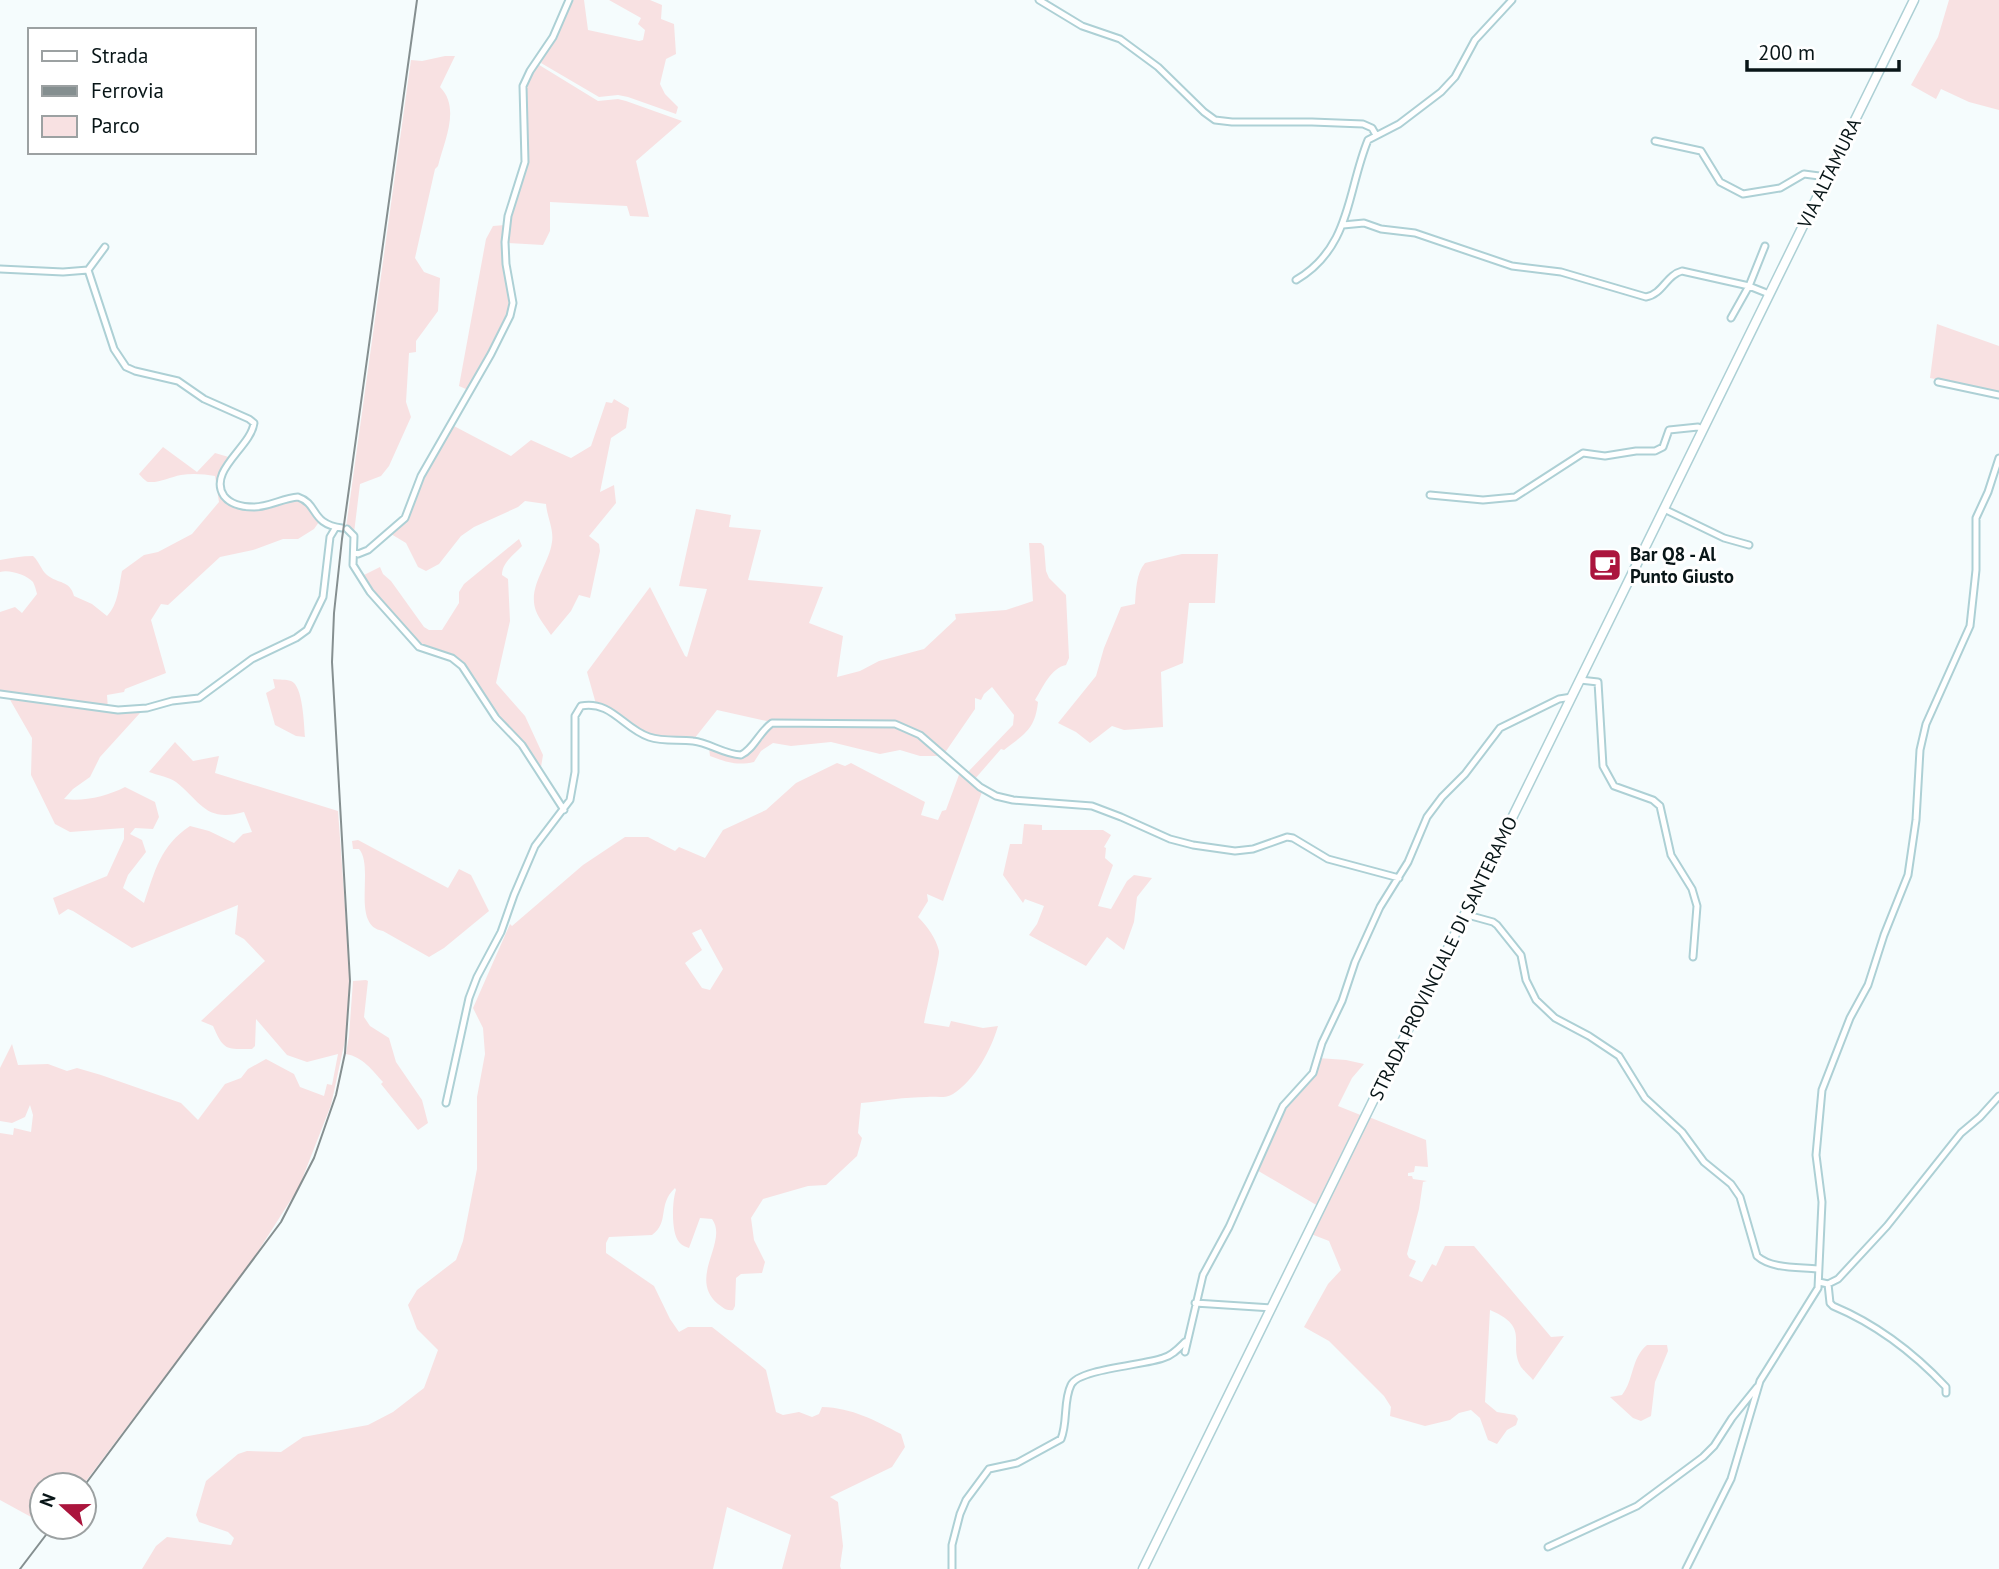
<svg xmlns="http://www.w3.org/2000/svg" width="1999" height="1569" font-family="'PT Sans',sans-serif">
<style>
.green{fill:#f8e1e2;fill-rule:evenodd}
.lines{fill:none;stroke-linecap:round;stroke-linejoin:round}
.minor-casing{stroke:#add0d5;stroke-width:9}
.secondary-casing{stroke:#add0d5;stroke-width:11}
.minor{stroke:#fff;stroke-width:5}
.secondary{stroke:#fff;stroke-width:8}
.rail{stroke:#858f90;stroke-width:2}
.labels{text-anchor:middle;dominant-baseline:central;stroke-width:6;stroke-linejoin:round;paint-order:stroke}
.street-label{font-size:19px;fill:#081517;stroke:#fff}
.poi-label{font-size:19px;font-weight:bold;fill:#081517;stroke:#fff;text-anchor:start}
</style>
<rect width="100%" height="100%" fill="#f5fcfd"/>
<path class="green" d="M571,0H584L588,30L639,41L643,40L645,30L638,24L641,18L609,0H650L662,5L661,19L674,24L676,54L666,59L660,84L665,94L678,107L676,114L628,97L618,95L599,97L541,63Z
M1949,0H1999V110L1969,102L1941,89L1936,99L1911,85L1938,37Z
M445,56H455L440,87C461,108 444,141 438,166L435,169L415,258L424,272L440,278L438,311L416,341V352L409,353L406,402L411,417L389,466L381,476L360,484L354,533L350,528H346L411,60L422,61Z
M536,63L598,101L618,99L626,101L682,121L636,161L649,217L630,216L627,206L550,202V231L543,245L506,243L511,209L526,168L524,85Z
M505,225L511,308L468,390L459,386L486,239L493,226Z
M1937,324L1999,346V392L1930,378Z
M614,399L629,408L626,428L611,438L600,492L614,485L616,503L589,536L599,544L600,551L590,598L579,595L571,611L551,635C546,627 539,619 536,611C527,587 549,565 552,542C554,529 547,517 546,504L525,501L518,507L474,527L461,536L439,564L426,571L418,567L406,543L391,534L407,518L417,491L452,425L511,456L531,440L571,458L591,446L606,402L612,403Z
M163,447L197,472L215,453L232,458L218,480L224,499C234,502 247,509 257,508C295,506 290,482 319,522L314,529L298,539H283L253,550L220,557L168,605L161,604L151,620L166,673L125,689L124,692L107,695L108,709L14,696L0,691V612L15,607L22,613L37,594C36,590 35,586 33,582C27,575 9,569 0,572V560C12,558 22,556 33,556C39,561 41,570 47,575C58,584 70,580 74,596L92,604L107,616C118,605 119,586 122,571L144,555L158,552L192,534L219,502L215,476C204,474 192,473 181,475C170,477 160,483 148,482C145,481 141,476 139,474Z
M696,509L731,515L729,527L761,530L748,580L823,587L809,623L843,636L837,677L860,671L879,661L924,649L956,619L955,614L1006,610L1033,601L1029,543H1041L1044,546L1046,571L1049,578L1066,595L1069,658L1066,665C1051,668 1043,687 1035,700L1038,702C1035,730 1024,734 1004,750L1001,749L974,780L967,773L1013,725L1014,715L992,687L984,694L981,700L975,698V709L944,754L897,723L886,721L785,719L771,722L717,710L694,739L649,736L596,704L587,672L650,587L685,656L687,657L707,589L679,586Z
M519,539L522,546C514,555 502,562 502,575L508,579L510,621L496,683L525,716L543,755L540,773L491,709L459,661L421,648L360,577L380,567L383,574L391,581L424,627L429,630H442L459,603V592L464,584Z
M1182,554H1218L1215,603H1189L1183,663L1161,672L1163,727L1124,730L1112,726L1090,743L1076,732L1058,723L1096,676L1104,648L1121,607L1135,604C1136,590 1136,574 1145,563Z
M273,679C279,680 286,679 291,681C303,685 304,725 305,737L296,736L275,725L266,693L275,688Z
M9,698L116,713H140L100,757L90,777L73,789L64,799C83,802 108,796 125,787L155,802L159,817L153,829L135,828L130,834L142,840L146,852L128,875L123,888L144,903C155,871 160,846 190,826L209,831L234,843L243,834L252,832L244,812C206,823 201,802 176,782C169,777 157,775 149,772L175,742L193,761L219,756L215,773L338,811L350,975L346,1036L331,1105L299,1187L252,1261L83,1485H42V1523L0,1500V1133L13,1135L14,1128L31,1132L33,1115L30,1105L25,1117L12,1123L0,1121V1068L12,1044L18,1065L48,1064L67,1071L77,1068L101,1075L181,1103L198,1120L225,1084L241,1078L248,1069L266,1059L294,1074L300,1087L324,1096L327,1084L332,1085L338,1054L307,1062L287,1055L256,1019L255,1046L252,1049C226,1049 224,1051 213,1026L201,1021L265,961L244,939L235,934L238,905L132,948L73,911L68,909L59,915L53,898L107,876L124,839V828L70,832L55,824L31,775L32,738Z
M773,724H886L914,733L940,756H920L900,750L880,754L831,742L791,746L773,743L761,751L754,762C737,766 726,762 710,756L709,748L723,754L744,757Z
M837,763L845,766L851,763L925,802L921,815L938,820L942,811L946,810L960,772L982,792L943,901L927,894L928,901L918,917C927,926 936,938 939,951C940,956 926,1011 924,1023L949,1027L951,1021L983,1028L998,1026C991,1050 975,1080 953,1094C945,1099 936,1096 927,1097C905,1097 883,1101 861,1103L858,1133L862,1138L857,1156L826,1185L808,1186L763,1199L751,1218L754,1240L765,1262L762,1273L741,1274L736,1278L735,1306L733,1310C726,1311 724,1308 718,1304C687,1278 729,1242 712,1219L700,1218L689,1248C686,1247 681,1245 679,1242C671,1233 672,1201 676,1190L675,1188C657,1205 670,1222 652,1235L609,1237L606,1243V1253L654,1286L670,1319L679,1332L688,1327H712L759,1364L766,1370L776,1412L783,1415L799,1412L812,1417L819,1414L822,1407C853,1408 874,1420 901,1434L905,1447L892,1467L830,1497L838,1502L843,1546L840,1566L841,1569H782L791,1535L727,1507L713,1569H142L156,1546L167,1537L231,1545L234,1538L228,1532L199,1522L196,1515L206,1481L238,1454L247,1451L281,1452L303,1437L368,1425L393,1412L424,1388L438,1350L417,1329L408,1305L417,1290L456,1260L463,1241L477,1169V1097L485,1054L483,1028L473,1008L510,924L512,926L583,865L625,837H648L675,851L679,847L705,858L723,830L766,810L796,783ZM701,929L723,969L710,990L702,988L685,963L702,950L692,933Z
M1024,824L1042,825V830H1103L1111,835L1104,847L1106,848L1105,858L1113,865L1098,906L1111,909L1127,881L1134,875L1152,878L1137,897L1134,922L1124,950L1107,937L1086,966L1029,935L1037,924L1044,906L1025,899L1023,903L1003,875L1010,844H1022Z
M358,840L448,888L459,869L471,875L489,911L444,948L429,957L383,931C350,926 375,867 359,849H353L352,841Z
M366,980L368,981L364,1017L370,1026L389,1038L396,1062L422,1100L428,1123L418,1130L381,1084L383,1082C372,1070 363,1057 346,1054L349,1036L353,981Z
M1318,1058L1346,1060L1364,1064L1352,1078L1338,1106L1363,1116L1318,1206L1255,1169L1282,1111L1313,1077Z
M1369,1117L1426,1140L1428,1167L1415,1166L1414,1172L1408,1173V1176H1412L1413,1179L1427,1181L1423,1182L1419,1209L1407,1254L1409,1258L1416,1261L1409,1276L1422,1282L1432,1264L1436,1266L1445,1246H1474L1551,1337L1564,1336L1533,1380C1530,1376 1524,1371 1521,1367C1507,1343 1532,1328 1490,1310L1485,1402L1497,1412L1515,1415L1518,1419L1516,1425L1507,1430L1497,1444L1488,1440L1480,1418L1471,1410L1459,1413L1450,1420L1425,1426L1390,1416L1391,1407L1384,1396L1329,1341L1304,1327L1328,1284L1341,1270L1329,1241L1311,1234Z
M1647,1345H1667L1668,1351L1655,1382L1651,1416L1641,1421L1633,1418L1610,1397L1622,1395C1634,1380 1631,1358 1647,1345Z"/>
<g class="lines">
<defs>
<path id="minor" d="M1039,0L1082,26L1120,39L1158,67L1204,112L1215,120L1232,122H1312L1363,124L1372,128L1376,135
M1655,141L1701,151L1720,182L1743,194L1780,188L1804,174L1827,177
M1343,225L1364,223L1381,229L1415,233L1512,266L1561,272L1646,297C1663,294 1666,275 1682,271L1749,286L1769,294
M0,269L63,272L88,270L114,349L126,367L135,371L178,381L204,399L249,419L254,423C251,447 207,471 224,496C231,505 243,507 254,507C269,507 283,498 298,497C319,504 310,524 342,528
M88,270L105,247
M1296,280C1351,248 1347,191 1368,140L1399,124L1441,92L1455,77L1475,40L1512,0
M1731,318L1749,286L1765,246
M1938,382L1999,395
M1430,495L1483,500L1515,497L1583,453L1605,456L1636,451H1655L1663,447L1669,430L1698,427L1703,429
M1664,509L1724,538L1749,545
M347,529L354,536L353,565L370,592L419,647L452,658L462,666L496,718L522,745L564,810
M354,552L358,554L368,550L405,518L421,476L491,354L510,316L513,303L506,264L505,242L508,216L525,162L523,86L530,71L553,37L569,0
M1580,680L1598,682L1603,766L1614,786L1653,800L1660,806L1671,855L1692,889L1697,906L1693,957
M0,694L118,710L147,708L172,701L199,698L252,659L296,638L307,630L323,597L330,537L336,527
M1464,914L1493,922L1497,925L1521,955L1526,980L1536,1000L1555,1018L1589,1036L1619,1056L1645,1098L1682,1132L1704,1162L1731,1184L1740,1197L1757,1256C1771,1269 1799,1267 1817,1269
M446,1103L469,998L477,977L501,932L514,895L535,846L570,800L575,772V716L581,706C611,700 624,729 649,737C664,742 679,739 693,741C710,743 723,754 741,755C754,749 759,732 772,723L895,724L920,735L980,787L996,796L1013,800L1092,806L1121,817L1170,839L1193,845L1235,851L1253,849L1287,837L1293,838L1328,859L1399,878
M1819,1282L1828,1284L1838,1279L1887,1226L1961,1133L1980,1117L1999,1096
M1828,1284L1830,1303L1833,1306C1876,1324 1914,1353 1946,1387V1393
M1195,1303L1272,1308
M1185,1352L1203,1275L1229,1227L1283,1106L1313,1073L1322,1043L1342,1001L1355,962L1380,907L1408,862L1427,817L1442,797L1465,774L1500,728L1559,699L1572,697
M1548,1547L1637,1506L1703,1457L1714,1446L1732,1418L1757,1387
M952,1569V1545L960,1514L966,1500L989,1469L1017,1463L1061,1439C1068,1422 1063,1401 1071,1385C1078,1369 1145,1365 1163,1358C1172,1356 1179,1348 1185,1342
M1686,1569L1731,1479L1760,1381L1818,1288L1822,1202L1816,1155L1822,1090L1850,1018L1868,985L1884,935L1908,875L1916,820L1920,750L1926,724L1970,626L1976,570V518L1988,492L1999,458"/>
<path id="secondary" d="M1143,1569L1914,0"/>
</defs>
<use href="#minor" class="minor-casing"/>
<use href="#secondary" class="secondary-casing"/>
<use href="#minor" class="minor"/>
<use href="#secondary" class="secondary"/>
<path class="rail" d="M84,1486L281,1222L314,1158L336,1095L345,1053L350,981L332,662L334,613L342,539L417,0
M20,1569L52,1527"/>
</g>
<defs>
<symbol id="cafe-square" viewBox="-11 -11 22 22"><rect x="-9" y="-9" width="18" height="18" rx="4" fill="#ab153d" stroke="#fff"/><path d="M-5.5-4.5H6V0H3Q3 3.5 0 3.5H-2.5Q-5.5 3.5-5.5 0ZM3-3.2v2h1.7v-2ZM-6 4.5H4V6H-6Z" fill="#fff"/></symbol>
</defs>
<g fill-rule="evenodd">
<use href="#cafe-square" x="1586" y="546" width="38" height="38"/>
</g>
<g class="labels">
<g class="street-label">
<text transform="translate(1829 173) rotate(-64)">VIA ALTAMURA</text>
<text transform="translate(1443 958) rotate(-64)">STRADA PROVINCIALE DI SANTERAMO</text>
</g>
<g class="poi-label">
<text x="1630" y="554">Bar Q8 - Al<tspan x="1630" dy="22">Punto Giusto</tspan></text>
</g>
</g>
<rect x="28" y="28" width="228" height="126" fill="#ffffff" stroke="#9ca1a2" stroke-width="2"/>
<rect x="42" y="51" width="35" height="10" fill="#ffffff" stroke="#9ca1a2" stroke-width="2"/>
<text x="91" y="63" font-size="21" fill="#081517">Strada</text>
<rect x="42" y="86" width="35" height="10" fill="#858f90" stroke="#9ca1a2" stroke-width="2"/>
<text x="91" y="98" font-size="21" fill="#081517">Ferrovia</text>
<rect x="42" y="116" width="35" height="21" fill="#f8e1e2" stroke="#9ca1a2" stroke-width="2"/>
<text x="91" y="133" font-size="21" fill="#081517">Parco</text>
<g transform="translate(63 1506) rotate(291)"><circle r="33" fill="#ffffff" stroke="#9ca1a2" stroke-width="2"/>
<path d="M0-5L12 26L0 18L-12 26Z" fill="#ab153d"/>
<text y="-10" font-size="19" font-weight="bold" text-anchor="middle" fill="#081517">N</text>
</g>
<path d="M1747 60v10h152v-10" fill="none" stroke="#081517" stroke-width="3.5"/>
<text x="1758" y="60" font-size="21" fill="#081517" stroke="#ffffff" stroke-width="5" paint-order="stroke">200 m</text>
</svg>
